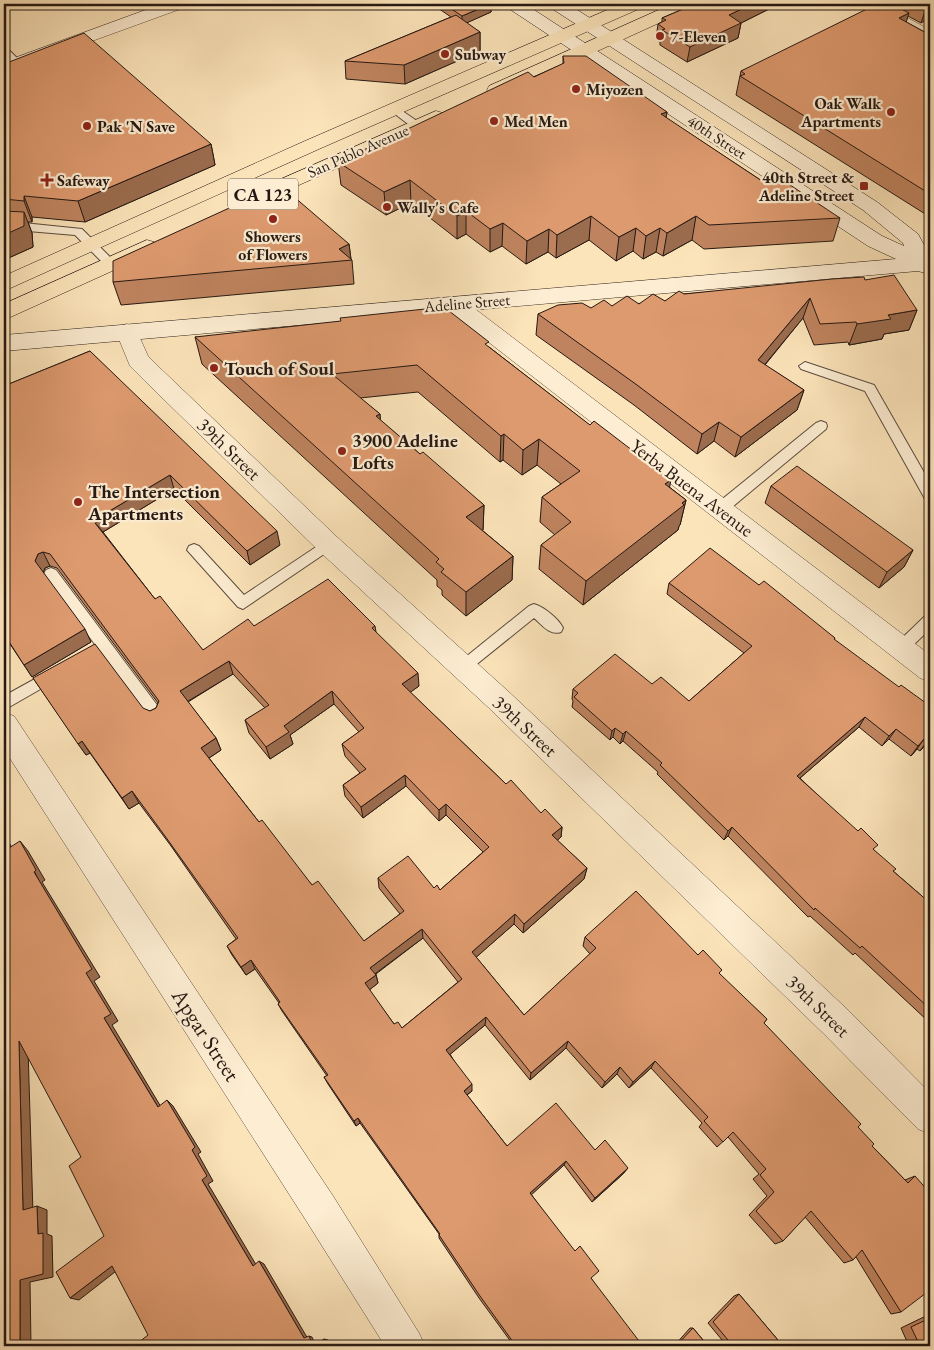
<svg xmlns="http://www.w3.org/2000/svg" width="934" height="1350" font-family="'EB Garamond',serif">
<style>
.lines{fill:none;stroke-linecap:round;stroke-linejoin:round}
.service-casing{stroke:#5b4b3d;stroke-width:2}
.minor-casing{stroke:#5b4b3d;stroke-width:1}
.tertiary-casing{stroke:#5b4b3d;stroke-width:1}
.secondary-casing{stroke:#251813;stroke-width:1}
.primary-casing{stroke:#251813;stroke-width:1}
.service{fill:#fdedd2;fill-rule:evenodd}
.minor{fill:#fdedd2;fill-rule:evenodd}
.tertiary{fill:#fdedd2;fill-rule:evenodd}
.secondary{fill:#fdedd2;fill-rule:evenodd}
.primary{fill:#fce4ba;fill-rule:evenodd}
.wall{fill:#bf845f;stroke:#251813;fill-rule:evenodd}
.shaded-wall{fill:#9b6c4e;stroke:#251813}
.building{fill:#de9a6f;stroke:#251813;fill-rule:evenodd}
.poi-dot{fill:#8f2418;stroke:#fdedd2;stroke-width:2}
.labels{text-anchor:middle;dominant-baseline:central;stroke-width:4.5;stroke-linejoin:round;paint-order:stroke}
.far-poi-label{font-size:16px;font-weight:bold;fill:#251813;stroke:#fdedd2;text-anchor:start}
.far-street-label{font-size:16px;fill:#251813;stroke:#fdedd2}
.shield{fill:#fdedd2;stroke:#66584c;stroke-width:1}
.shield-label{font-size:18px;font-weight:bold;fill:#251813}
.poi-label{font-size:19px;font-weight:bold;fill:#251813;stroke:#fdedd2;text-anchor:start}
.street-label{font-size:19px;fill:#251813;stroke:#fdedd2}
.near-street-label{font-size:22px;fill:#251813;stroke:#fdedd2}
</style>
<rect width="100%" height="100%" fill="#fce4ba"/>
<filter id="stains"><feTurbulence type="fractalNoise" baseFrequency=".004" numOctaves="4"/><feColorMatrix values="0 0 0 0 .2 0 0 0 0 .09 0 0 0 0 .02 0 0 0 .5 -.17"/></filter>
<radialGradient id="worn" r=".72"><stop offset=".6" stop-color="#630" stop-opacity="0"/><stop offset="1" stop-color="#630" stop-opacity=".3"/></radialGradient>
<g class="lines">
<defs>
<path id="service" d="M4,47L7,48L20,61V65H14L4,55Z
M395,106L420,123L421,125L420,127H412L391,111L390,109L391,107Z
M4,221L82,229L116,263L114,266H106L75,235L4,229Z
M805,362L874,385L930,483V500L925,499L865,391L801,369L799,366Z
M821,421L826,423L827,426L826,429L725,513L720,514L715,513L713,509L715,505L816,423Z
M328,539L333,540L335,544L333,548L243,609L238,607L187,550L189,546L194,544L199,546L244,595Z
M51,568L56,570L160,709L163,714L160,719L155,721L150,719L46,578L44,574L46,570Z
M534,604C544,607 559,619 563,628L561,632C550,636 542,625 534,618L467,672L462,674L457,672L455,668L457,664L529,606Z
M930,614V629L906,652L901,654L896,652L894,648L896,644L925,616Z
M53,669L58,671L60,675L58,679L4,710V696Z"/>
<path id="minor" d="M862,4H882L930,30V42L924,41L864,8Z
M454,297L462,299L930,655V682L920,678L446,309L443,304L446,299Z
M127,324L135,327L148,356L161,369L337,537L509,692L849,1011L930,1093V1134L918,1129L825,1035L489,708L319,551L145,381L130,366L116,332L119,327Z
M4,713L14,716L333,1196L419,1333L425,1346H385L307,1222L4,749Z"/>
<path id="tertiary" d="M162,4H186L183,8L4,73V62Z"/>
<path id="secondary" d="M506,4H525L882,236L904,246L903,243L863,210L551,8L548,4H568L877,202L918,234L930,256V272L925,273L918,271L4,351V335L896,259L868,246L508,8Z"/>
<path id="primary" d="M621,4H644L641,8L319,149L4,291V276L305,141Z
M672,4H695L692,8L503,94L496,96L489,94L487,90L489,86Z
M436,111L443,113L445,117L443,121L245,209L238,211L231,209L228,205L231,201Z
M147,240L154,242L157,247L154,252L4,320V304Z"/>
</defs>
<use href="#service" class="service-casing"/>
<use href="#minor" class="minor-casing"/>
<use href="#tertiary" class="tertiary-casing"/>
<use href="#secondary" class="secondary-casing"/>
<use href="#primary" class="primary-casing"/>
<use href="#service" class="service"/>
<use href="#minor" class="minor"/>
<use href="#tertiary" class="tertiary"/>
<use href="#secondary" class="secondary"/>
<use href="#primary" class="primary"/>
</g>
<path class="wall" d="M432,4H491V12L466,23L480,32V51L405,84L346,79L345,61L451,17Z
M695,4H779L741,23L738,38L687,62L660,45V42L656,39L658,24L662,22V18Z
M898,4H930L921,23L908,16L906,22L930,35V217L736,95L741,71L897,7Z
M563,56L667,112L666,118L762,181L840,218L833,241L704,249L692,240L663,256L656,252L643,259L633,251L616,261L589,240L556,258L548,252L526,264L502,246L490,252L466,234L457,239L411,203L386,215L341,185L338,162L563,64Z
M4,64L211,144L215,165L85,222L32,217V222H28L32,233L33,247L4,260Z
M284,200L349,244L351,259L352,260L354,284L121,305L113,282Z
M865,280L917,310L909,330L884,334L882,339L849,345L848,342L814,345L803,318L765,365L804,390L797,410L735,457L714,441L697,454L634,405L536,335L538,314L612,306L665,301L684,294Z
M195,337L489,347L686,500L680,525L679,526L678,530L583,605L539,569L541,545L555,535L540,522L542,497L561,484L537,465L522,475L503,460L500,462L418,392L360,398L380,414V420L420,454L484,505L483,530H482L513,556L512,580L466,616L442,595V590L437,586V580L202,364Z
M90,351L280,545L250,565L174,489L103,532L155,599L203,650L254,626H375L376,632L419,686L410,692L506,784L541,813L562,827L561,837L557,840L587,868L584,879L523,933L514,924L476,957L524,1015L590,954L583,946L585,937L698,955L767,1019L764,1023L858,1127L872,1146L905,1180L915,1176L901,1312L891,1314L856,1257L853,1260L844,1263L805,1217L783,1241L775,1244L749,1215L767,1196L753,1179L759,1174L728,1137L717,1147L699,1127L702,1123L651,1068L629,1088L617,1074L602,1088L566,1048L530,1080L485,1025L450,1054L472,1091L467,1095L507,1146L595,1150L624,1173L592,1202L564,1165L531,1194L591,1278L635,1346H514L479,1298L439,1238V1234L360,1123L356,1126L328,1084L324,1077L327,1076L282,1011L278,1004L279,1003L255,969L246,975L232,955L227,946L236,939L171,846L139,803L129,809L90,753L86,755L33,678L150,711L156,708L158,703L57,568L50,566L45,568L43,573L91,642L32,677L4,635V386ZM233,674L265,708L245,720L249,733L270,759L293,744L290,735L334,704L359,732L342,744L345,756L360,773L343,785L345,796L363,818L406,786L439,821L446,815L483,852L440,890L434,888L378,878L379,888L400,914L364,941L312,885L259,822L209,758L221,750L216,738L188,702ZM423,938L458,982L402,1028L394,1024L369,990L378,983L376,974Z
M771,486L913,550L904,567L879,588L765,503Z
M669,583L759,585L835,638L834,640L930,740L920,751L917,749L911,756L889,739L882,746L859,727L800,778L874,850L893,871L930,903V1023L855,953L853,955L810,916L808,917L728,836L724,840L657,774L658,772L623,741L620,744L613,737L610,740L572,707L573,701L572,699L573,689L652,684L689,701L744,653L667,594Z
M739,1294L783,1346H727L708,1323L734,1296Z
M930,1314V1346H909L901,1328Z
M690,1328H693L708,1346H674Z"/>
<path class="shaded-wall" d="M491,4V12L462,25V16Z
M752,4H779L741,23L738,38L687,62L690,47L729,15Z
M929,4H930V18L921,23L927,5Z
M909,13L903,32L899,18Z
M480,32V51L405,84L404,65Z
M667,112L663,135L661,114Z
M211,144L215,165L85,222L78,201Z
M410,180L411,203L386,215L384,192Z
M24,196L32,217V222L24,201Z
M466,211V234L457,239V216Z
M24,212L32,233L33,247L4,260V235Z
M591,216L589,240L556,258L557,235Z
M696,216L692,240L663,256L667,233Z
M503,223L502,246L490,252V229Z
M636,228L633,251L616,261L619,237Z
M660,228L656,252L643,259L646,236Z
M549,229L548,252L526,264L527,241Z
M349,244L351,260L339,249Z
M810,298L803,318L752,380L758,360Z
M917,310L909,330L884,334L882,339L849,345L857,324L888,315Z
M804,390L797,410L735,457L741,437Z
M380,414L382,440L376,416Z
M719,422L714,441L697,454L702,434Z
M504,434L503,460L500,462L501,436Z
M539,439L537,465L522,475L523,450Z
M170,475L174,489L103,532L95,523L96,519Z
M671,480L666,505L665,484Z
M686,500L680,525L679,526L678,530L583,605L586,581Z
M484,505L483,530L466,541V517Z
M277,531L280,545L250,565L247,551Z
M913,550L904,567L879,588L887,572Z
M43,552L50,566L45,568L42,575L35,561L38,554Z
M513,556L512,580L466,616V592Z
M85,629L91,642L32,677L24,665Z
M229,661L233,674L185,703L180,691Z
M418,673L419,686L404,697L402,684Z
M332,691L334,704L290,735L293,744L270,759L266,747L284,726Z
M865,717L859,727L792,785L797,776Z
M615,728L613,737L610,740L612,731Z
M896,729L889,739L882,746L889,736Z
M626,731L623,741L620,744L623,734Z
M216,738L221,750L206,760L201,748Z
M930,738V740L920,751L927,741Z
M924,739L917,749L911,756L918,746Z
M82,741L90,753L86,755L78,744Z
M405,775L406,786L363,818L361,807Z
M132,791L139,803L129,809L122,798Z
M446,804V815L439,821V810Z
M562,827L561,837L551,846L552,835Z
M732,827L728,836L724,840L728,831Z
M4,834L18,858L9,848L4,839Z
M20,841L28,851L45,880L42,882L100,977L94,981L118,1021L112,1025L164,1112L158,1107L104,1018Z
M587,868L584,879L523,933L524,924Z
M515,914L514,924L472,961V952Z
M422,929L423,938L372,976L370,968Z
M251,960L255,969L246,975L241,967Z
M376,975L378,983L367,992L365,983Z
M486,1017L485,1025L447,1057L446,1050Z
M19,1041L28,1048L33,1214L23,1210Z
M568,1041L566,1048L530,1080L531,1073Z
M655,1061L651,1068L629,1088L633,1082Z
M620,1067L617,1074L602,1088L605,1082Z
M472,1084V1091L464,1097V1091Z
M167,1100L173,1106L201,1152L198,1154L213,1181L208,1184L258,1268L253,1266L202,1180L192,1150Z
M358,1118L360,1123L356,1126L354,1121Z
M566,1161L564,1165L529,1197L530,1193Z
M628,1168L624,1173L592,1202L595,1198Z
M37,1206L47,1210V1234L52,1236L53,1277L30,1282L31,1346H20V1280L38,1234Z
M259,1261L264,1264L308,1339L304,1338Z
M112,1266L120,1268L79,1300L70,1298Z
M309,1336L312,1337L316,1346H313Z
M324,1339L328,1340L330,1346H327Z"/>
<path class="building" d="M444,4H490L462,16Z
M695,4H752L729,15L741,23L690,47L662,30L665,29L658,24L666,20L662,18Z
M877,4H892L909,13L899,18L930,35V194L740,76L745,74L741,71Z
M456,15L480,32L404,65L345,61Z
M84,33L211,144L78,201L24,196V201L4,199V64Z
M563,56H586L667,112L661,114L762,181L775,175L840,218L709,225L696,216L667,233L660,228L646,236L636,228L619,237L591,216L557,235L549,229L527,241L503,223L490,229L466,211L457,216L410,180L384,192L338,162L528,72L534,77L564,63Z
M271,189L284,200L293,196L349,244L339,249L352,260L113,282V261Z
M4,211L24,212V226L4,235Z
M894,275L917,310L888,315L891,319L857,324L856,322L820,324L810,298L758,360L804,390L741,437L719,422L702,434L637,385L538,314L558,305L582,303L591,308L604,300L612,306L627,296L639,304L653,294L665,301L679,291L684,294L832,279L864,277L865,280Z
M444,307L489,342L485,344L590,425L594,421L671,480L665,484L686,500L682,503L684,505L586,581L541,545L571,522L542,497L580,471L539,439L523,450L504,434L501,436L417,365L332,374L380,414L376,416L420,454L423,452L484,505L466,517L513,556L466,592L441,572L444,569L436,562L439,559L195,337L341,321L340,318Z
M90,351L277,531L247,551L170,475L96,519L98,522L95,523L155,599L160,596L203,650L248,619L254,626L328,579L375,626L372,628L418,673L402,684L506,784L511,780L541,813L545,809L562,827L552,835L587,868L524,924L515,914L472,952L524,1015L596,948L585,937L636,891L698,955L703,950L722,970L719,973L767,1019L764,1023L861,1124L858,1127L874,1144L872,1146L908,1183L915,1176L930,1193V1290L901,1312L862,1250L853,1260L811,1211L783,1241L756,1211L774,1192L760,1175L766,1169L733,1132L723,1142L704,1121L708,1117L655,1061L633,1082L620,1067L605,1082L568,1041L531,1073L486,1017L446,1050L472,1084L464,1091L507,1146L556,1103L595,1150L605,1140L628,1168L595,1198L566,1161L530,1193L575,1251L580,1246L599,1271L591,1278L639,1341L635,1346H516L480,1296L439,1235L440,1234L358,1118L354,1121L324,1077L328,1075L278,1004L280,1002L251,960L241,967L227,946L238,938L165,836L132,791L122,798L82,741L78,744L33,678L95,644L143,708L150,711L156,708L159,701L50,554L43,552L38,554L35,561L85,629L24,665L4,634V386ZM229,661L269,705L245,720L266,747L289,732L284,726L332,691L364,728L342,744L366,769L343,785L361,807L405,775L439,810L446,804L489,847L440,890L437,885L434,888L408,856L378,878L404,911L364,941L318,881L312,885L262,820L259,822L201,748L216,738L180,691ZM422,929L462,979L402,1028L398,1022L394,1024L365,983L376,975L370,968Z
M797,466L913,550L887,572L771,486Z
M710,548L759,585L764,581L835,638L834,639L899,687L901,685L930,706V738L927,741L924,739L918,746L896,729L889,736L865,717L797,776L858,831L861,828L878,845L873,849L896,869L893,871L930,903V1009L862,946L860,948L815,908L814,910L732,827L728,831L660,765L662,763L626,731L623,734L615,728L612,731L574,697L578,693L573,689L615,654L652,684L661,677L689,701L752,646L669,583Z
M4,839L9,848L20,841L36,870L34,872L92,969L86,973L111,1014L104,1018L158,1107L167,1100L195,1147L192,1150L207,1176L202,1180L253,1266L259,1261L304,1338L309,1336L313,1346L324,1339L327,1346H134L148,1335L112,1266L70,1298L56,1272L104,1236L69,1166L81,1157L19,1041L23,1210L37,1206L38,1234L43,1233V1274L20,1280V1346H4Z
M739,1294L783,1346H733L713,1322Z
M930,1318V1346H920L911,1327Z
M693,1328L708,1346H676Z"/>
<g class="poi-dot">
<circle cx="660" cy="36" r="5"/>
<circle cx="445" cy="54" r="5"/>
<circle cx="576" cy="89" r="5"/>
<circle cx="891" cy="112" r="5"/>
<circle cx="494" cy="121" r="5"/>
<circle cx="87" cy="126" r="5"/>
<path d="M44.5 172.5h5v5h5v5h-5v5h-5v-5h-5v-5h5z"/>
<rect x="859" y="181" width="10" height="10" rx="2.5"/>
<circle cx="387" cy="207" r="5"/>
<circle cx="273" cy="219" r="5"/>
<circle cx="214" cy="368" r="5"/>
<circle cx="342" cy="451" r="5"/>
<circle cx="78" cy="502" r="5"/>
</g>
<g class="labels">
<g class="far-poi-label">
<text x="670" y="36">7-Eleven</text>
<text x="455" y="54">Subway</text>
<text x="586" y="89">Miyozen</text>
<text x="881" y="103" text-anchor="end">Oak Walk<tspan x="881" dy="18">Apartments</tspan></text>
<text x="504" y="121">Med Men</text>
<text x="97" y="126">Pak 'N Save</text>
<text x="854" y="177" text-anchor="end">40th Street &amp;<tspan x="854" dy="18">Adeline Street</tspan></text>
<text x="57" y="180">Safeway</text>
<text x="397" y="207">Wally's Cafe</text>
<text x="273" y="236" text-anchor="middle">Showers<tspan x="273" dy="18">of Flowers</tspan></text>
</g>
<g class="far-street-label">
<text transform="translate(717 137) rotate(33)">40th Street</text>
<text transform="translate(358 151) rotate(-24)">San Pablo Avenue</text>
<text transform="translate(467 303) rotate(-5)">Adeline Street</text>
</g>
<rect class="shield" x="228" y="178.5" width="70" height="31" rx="4"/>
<g class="shield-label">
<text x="263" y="194">CA 123</text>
</g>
<g class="poi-label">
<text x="224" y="368">Touch of Soul</text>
<text x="352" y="440">3900 Adeline<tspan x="352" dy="22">Lofts</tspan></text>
<text x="88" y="491">The Intersection<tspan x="88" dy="22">Apartments</tspan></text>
</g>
<g class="street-label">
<text transform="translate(229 449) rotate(44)">39th Street</text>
<text transform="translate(692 488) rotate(37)">Yerba Buena Avenue</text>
<text transform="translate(525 726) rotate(43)">39th Street</text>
<text transform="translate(818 1006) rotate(44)">39th Street</text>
</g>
<g class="near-street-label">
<text transform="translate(206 1035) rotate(57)">Apgar Street</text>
</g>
</g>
<rect width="934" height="1350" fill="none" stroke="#fce4ba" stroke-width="20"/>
<rect x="5" y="5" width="924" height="1340" fill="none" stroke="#251813" stroke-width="2.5"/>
<rect x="10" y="10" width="914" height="1330" fill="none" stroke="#251813"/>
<rect width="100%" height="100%" filter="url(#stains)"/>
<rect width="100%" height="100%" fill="url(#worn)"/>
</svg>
